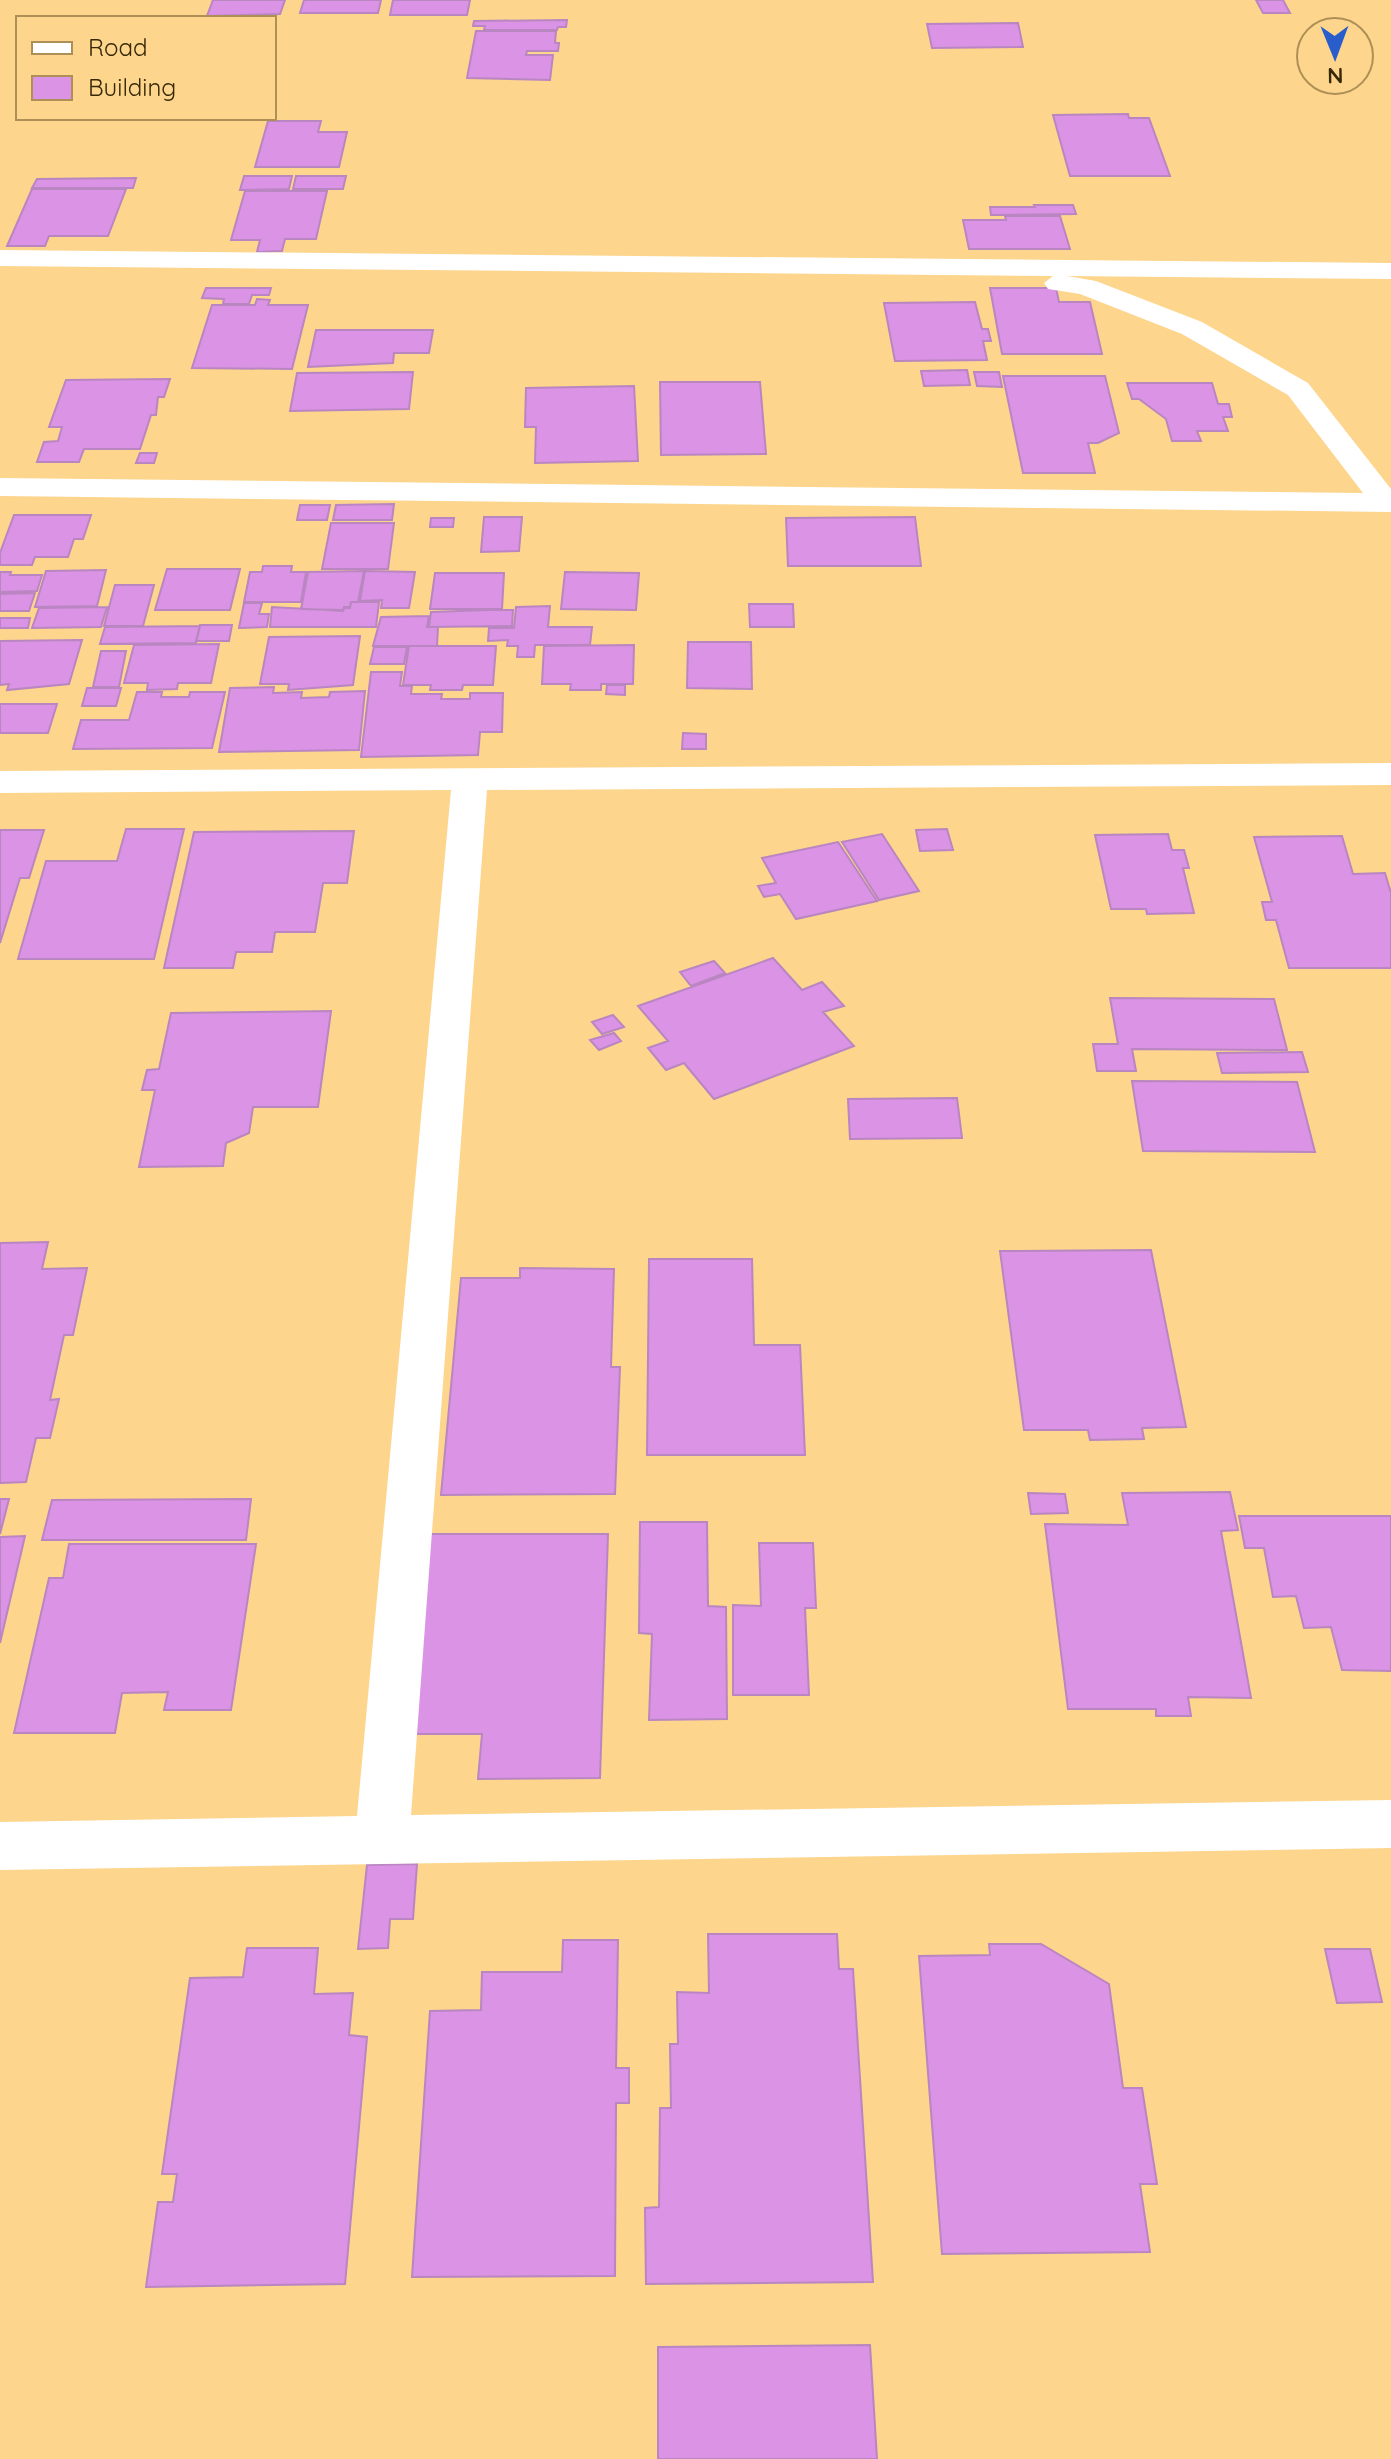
<svg xmlns="http://www.w3.org/2000/svg" width="1391" height="2459" font-family="Quicksand,sans-serif">
<style>
.building{fill:#db93e5;stroke:#b986c1;stroke-width:2}
.lines{fill:none;stroke-linecap:round;stroke-linejoin:round}
.street{fill:#fff;fill-rule:evenodd}
</style>
<rect width="100%" height="100%" fill="#fdd58c"/>
<path class="building" d="M213,0H285L280,14L207,16Z
M304,0H381L378,13H300Z
M393,0H470L467,15H390Z
M1256,0H1283L1290,13H1263Z
M567,20L566,27H558L557,30H484L485,26H473L474,21Z
M1018,23L1023,47L932,48L927,24Z
M476,31H556L555,43H559L558,51H527L526,55H553L550,80L467,78Z
M1128,114L1129,118H1149L1170,176H1070L1053,115Z
M268,121H321L318,132H347L339,167H255Z
M244,176H292L289,189L240,190Z
M296,176H346L343,189H293Z
M136,178L133,188H32L37,179Z
M32,189H126L108,236H49L45,246H7Z
M245,191H327L316,239H285L282,251L257,252L260,240H231Z
M1034,205H1073L1076,214L991,215L990,207H1035Z
M1005,216H1060L1070,249H969L963,220H1006Z
M206,288H271L269,295H252L249,304H223L224,299L202,298Z
M990,288H1056L1059,302H1090L1102,354H1002Z
M257,299L270,300L268,305H308L292,369L192,368L212,305H255Z
M975,302L982,329H988L991,341H983L987,360L895,361L884,303Z
M316,330H433L429,353H394L393,363L308,367Z
M967,370L970,385L924,386L921,371Z
M413,372L409,409L290,411L297,373Z
M974,372H999L1002,387L977,386Z
M1003,376H1105L1119,433L1098,443H1088L1095,473H1023Z
M170,379L164,397H158L156,415H151L140,449H84L79,462H37L44,442L58,441L62,427H49L66,380Z
M660,382H760L766,454L661,455Z
M1127,383H1212L1218,404H1229L1232,417H1223L1228,431H1197L1201,441H1172L1166,419L1139,399H1132Z
M634,386L638,461L535,463L536,427H525L526,388Z
M140,453H157L154,463H136Z
M394,504L392,520H333L336,505Z
M300,505H330L327,520H297Z
M14,515H91L83,539H74L68,557H35L32,565H0V553Z
M484,517H522L519,551L481,552Z
M915,517L921,566H788L786,518Z
M431,518H454L453,527H430Z
M331,523H394L388,569H322Z
M263,566H292L291,572H306L301,602H244L250,572H262Z
M167,569H240L230,610H155Z
M106,570L97,606L35,607L46,571Z
M364,571L358,602H351L350,607H344L343,610L301,609L308,572Z
M365,571L415,572L409,608H381L382,600L360,601Z
M0,572H11L10,575H42L37,591L0,592Z
M565,572L639,573L636,610L561,609Z
M435,573H504L502,609H430Z
M115,585H154L143,626H104Z
M35,593L29,611H0V594Z
M351,602H379L376,627H270L272,607L343,611L344,608H350Z
M244,603H262L259,614H269L267,627L239,628Z
M749,604H793L794,627H750Z
M550,606L548,627H592L590,645H535L534,657H517L518,646H507L508,640L488,641L489,628H514L516,607Z
M107,607L101,627L32,628L39,608Z
M489,610H513L512,626L429,627L431,612Z
M429,616L427,627H438L437,646H373L381,617Z
M0,618H30L28,628H0Z
M200,625H232L229,641H196Z
M200,626L196,643L100,644L105,627Z
M360,636L353,685L288,690L289,684H260L269,637Z
M82,640L69,684L7,690L9,684L0,685V641Z
M688,642H751L752,689L687,688Z
M219,644L211,683H178L177,689L147,690L148,683H124L134,645Z
M634,645L633,684H601V690H570L571,684H542L544,646Z
M409,646H496L493,685H463L462,690H430L431,685H403Z
M374,647H407L404,664H370Z
M101,651H126L119,687H93Z
M371,672H402L400,686H412L411,694H442L441,699H470V693H503L502,732H480L478,755L361,757Z
M607,685H625V695L606,694Z
M274,687L273,693L302,692L301,698L329,697L330,692L365,691L359,750L219,752L230,688Z
M87,688H121L116,706H82Z
M137,692H162L161,697H189L190,692H225L212,748L73,749L81,720H129Z
M0,704H57L48,733H0Z
M683,733L706,734V749H682Z
M126,829H184L154,959H18L46,861H117Z
M947,829L953,850L920,851L916,830Z
M0,830H44L29,878H20L0,943Z
M354,831L347,883H323L315,932H275L272,952H236L233,968H164L194,832Z
M882,834L919,891L879,900L842,842Z
M1168,834L1172,850H1184L1189,868H1183L1194,913L1147,914L1146,909H1111L1095,835Z
M1342,836L1353,874L1385,873L1391,893V968H1289L1276,920H1266L1262,902H1272L1254,837Z
M838,842L877,901L796,919L780,894L764,897L758,886L776,883L762,858Z
M773,958L802,990L822,982L844,1006L823,1012L854,1046L714,1099L684,1063L666,1070L648,1048L668,1041L638,1006Z
M714,961L725,973L691,986L680,972Z
M1110,998L1274,999L1287,1050L1132,1049L1136,1071H1097L1093,1044H1118Z
M331,1011L318,1107H253L249,1133L226,1143L223,1166L139,1167L155,1090H142L147,1070L159,1069L171,1013Z
M613,1015L624,1027L602,1034L592,1022Z
M614,1033L621,1041L599,1050L590,1040Z
M1302,1052L1308,1072L1222,1073L1217,1053Z
M1132,1081L1297,1082L1315,1152L1143,1151Z
M957,1098L962,1138L850,1139L848,1099Z
M48,1242L42,1269L87,1268L73,1335H64L50,1400L59,1399L50,1438H36L26,1482L0,1483V1243Z
M1151,1250L1186,1427L1142,1428L1144,1439L1090,1440L1088,1430H1024L1000,1251Z
M649,1259H752L754,1345H800L805,1455H647Z
M520,1268L614,1269L611,1367H620L615,1494L441,1495L461,1278H520Z
M1230,1492L1238,1530L1221,1531L1251,1698L1188,1697L1191,1716H1156V1709H1068L1045,1524L1128,1525L1122,1493Z
M1028,1493L1065,1494L1068,1513L1031,1514Z
M0,1499H9L0,1534Z
M251,1499L246,1540H42L52,1500Z
M1239,1516H1391V1671L1342,1670L1331,1627L1304,1628L1296,1596L1273,1597L1264,1548H1245Z
M640,1522H707L708,1606L726,1607L727,1719L649,1720L652,1634L639,1633Z
M423,1534H608L600,1778L478,1779L482,1734H404Z
M25,1536L0,1643V1537Z
M759,1543H813L816,1608H805L809,1695H733V1605L761,1606Z
M69,1544H256L231,1710H164L168,1692L122,1693L115,1733H14L49,1578H63Z
M417,1864L413,1919H390L388,1948L358,1949L367,1865Z
M708,1934H837L839,1969H853L873,2282L646,2284L645,2208L659,2207L660,2108H671L670,2044H678L677,1992L709,1993Z
M563,1940H618L616,2068H629V2103H616L615,2276L412,2277L430,2011L481,2010L482,1972H562Z
M989,1944H1041L1109,1984L1123,2088H1142L1157,2184H1140L1150,2252L942,2254L919,1956L990,1955Z
M247,1948H318L314,1994L353,1993L349,2035L367,2037L345,2284L146,2287L158,2202H173L177,2174H162L190,1978L243,1977Z
M1325,1949H1370L1382,2002L1337,2003Z
M870,2345L877,2459H658V2347Z"/>
<g class="lines">
<path class="street" d="M0,250L1391,263V279L1067,276L1096,281L1202,322L1308,383L1391,489V512L0,496V478L1363,493L1288,395L1182,334L1080,294L1048,289L1044,283L1053,276L0,266Z
M1391,763V785L487,790L411,1815L1391,1800V1848L0,1870V1822L357,1816L451,790L0,793V771Z"/>
</g>
<rect x="16" y="16" width="260" height="104" fill="#fdd58c" stroke="#ae9057" stroke-width="2"/>
<rect x="32" y="42" width="40" height="12" fill="#ffffff" stroke="#ae9057" stroke-width="2"/>
<text x="88" y="56" font-size="24" fill="#372808">Road</text>
<rect x="32" y="76" width="40" height="24" fill="#db93e5" stroke="#ae9057" stroke-width="2"/>
<text x="88" y="96" font-size="24" fill="#372808">Building</text>
<g transform="translate(1335 56) rotate(179)"><circle r="38" fill="#fdd58c" stroke="#ae9057" stroke-width="2"/>
<path d="M0-6L14 30L0 20L-14 30Z" fill="#285dcb"/>
<text y="-12" font-size="22" font-weight="bold" text-anchor="middle" fill="#372808">N</text>
</g>
</svg>
